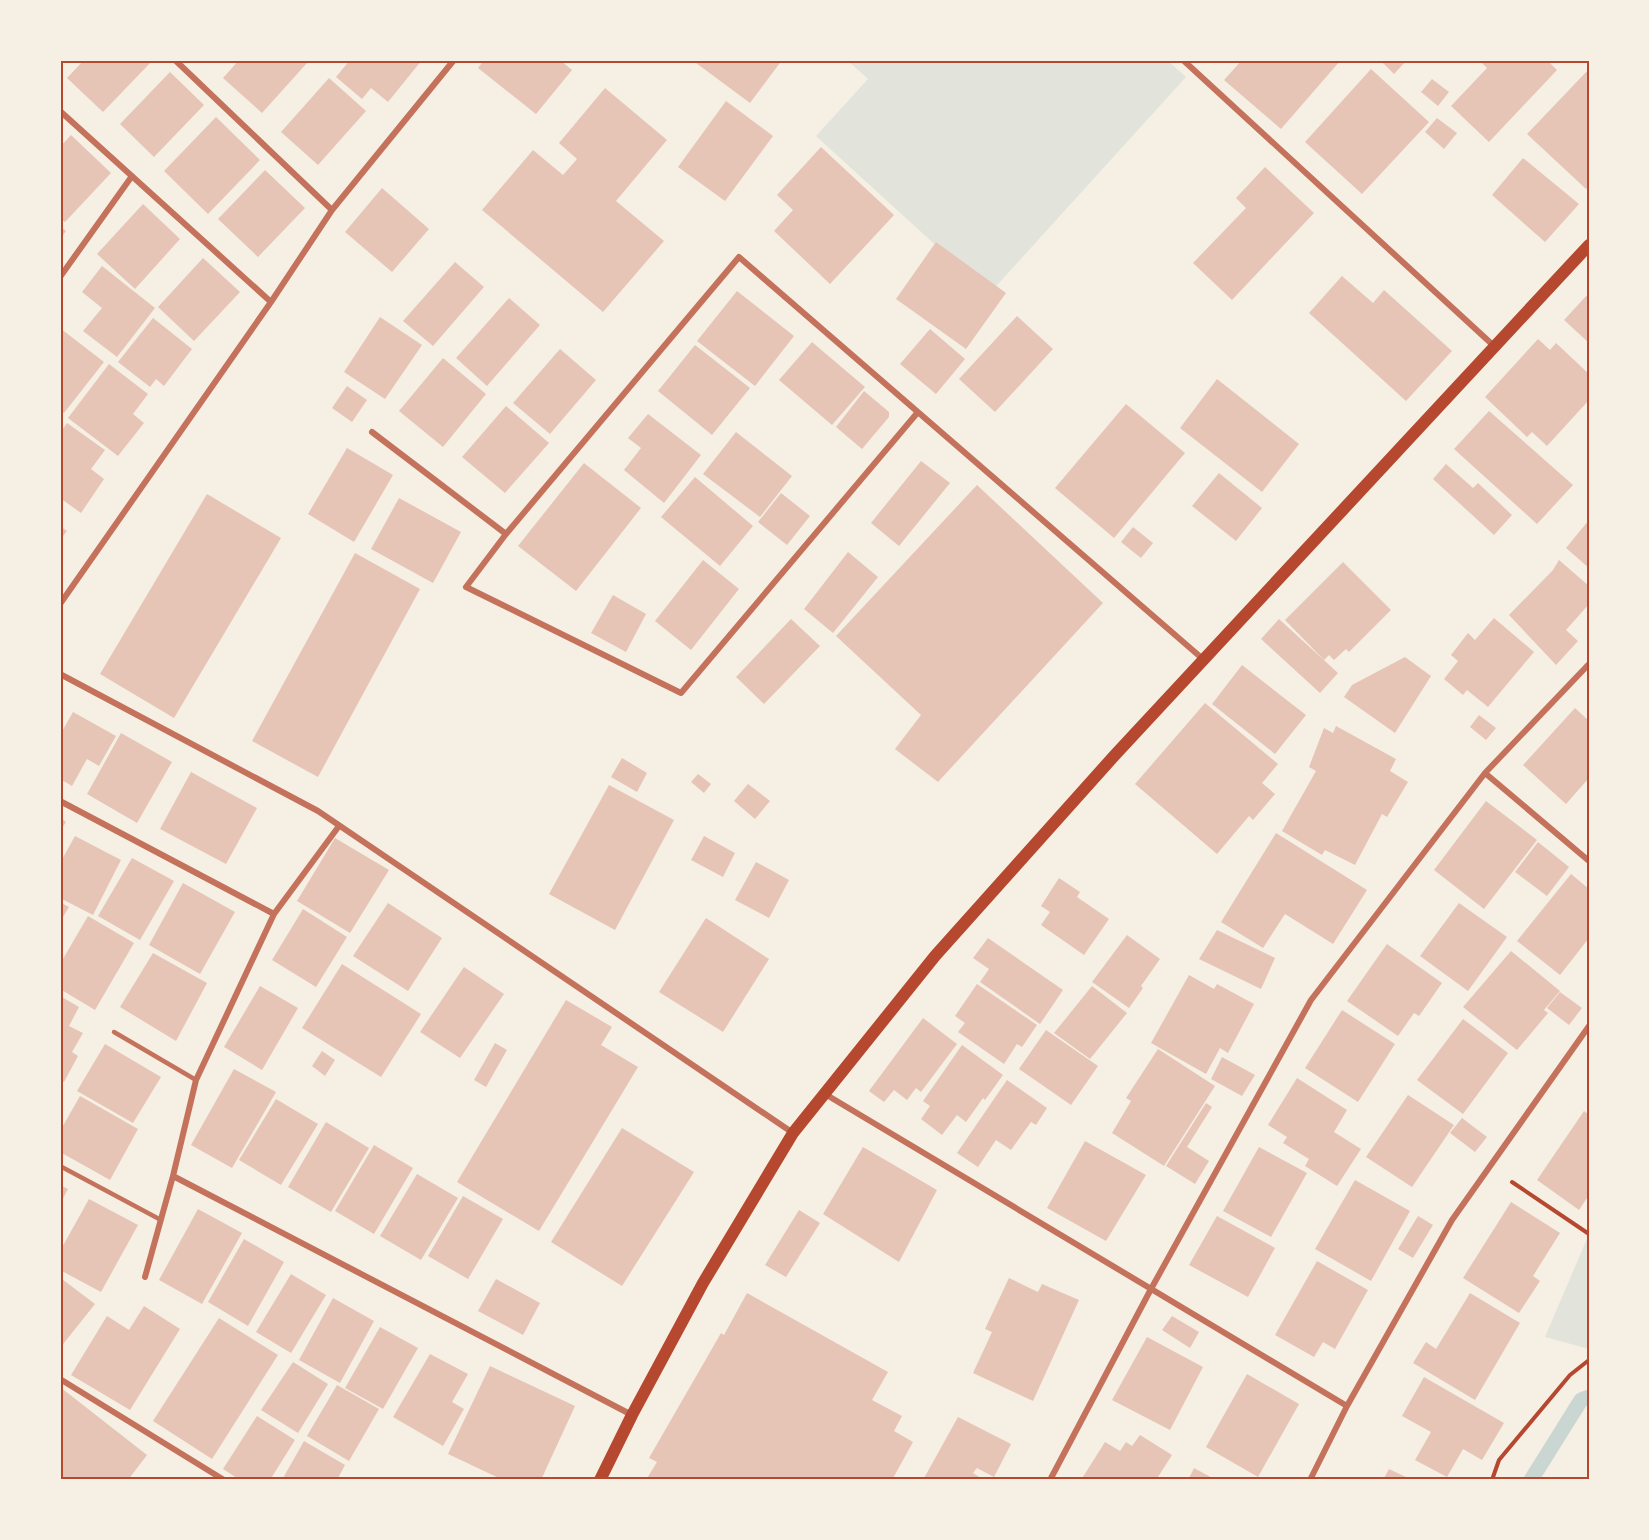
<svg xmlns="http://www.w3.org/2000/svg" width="1649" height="1540" font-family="'Asap Condensed',sans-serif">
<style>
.green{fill:#e2e4dc}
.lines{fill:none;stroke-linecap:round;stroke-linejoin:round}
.stream{stroke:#c9d6d2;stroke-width:15}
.building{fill:#e6c5b7}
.path{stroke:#b5482f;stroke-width:4}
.service{stroke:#c5725c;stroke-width:4.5}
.minor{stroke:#c5725c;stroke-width:6}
.secondary{stroke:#b5482f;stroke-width:12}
.neatline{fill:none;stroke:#b5482f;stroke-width:2}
</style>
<rect width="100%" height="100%" fill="#f6efe4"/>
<path class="green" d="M847,60H1167L1186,77L989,294L816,136L868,79Z
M1589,1234V1349L1545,1337Z"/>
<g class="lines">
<path class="stream" d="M1531,1480L1581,1400L1589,1397"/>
</g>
<path class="building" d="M84,60H151L152,61L103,112L67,78Z
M239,60H304L307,63L262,113L223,78Z
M350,60H422L388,102L371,88L362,99L336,77Z
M484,60H560L572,70L536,114L478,68Z
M692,60H782L750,103Z
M1242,60H1338L1340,61L1281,129L1224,80Z
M1380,60H1407L1394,74Z
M1479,60H1547L1557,70L1489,142L1451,106L1487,68Z
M1371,69L1429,122L1362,194L1305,142Z
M1589,69V185L1586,189L1527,134Z
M170,72L204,105L154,157L120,124Z
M329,78L366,111L318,165L281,132Z
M1432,79L1449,92L1438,106L1421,92Z
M605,88L667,140L616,201L664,241L603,312L482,210L533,150L563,175L577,159L559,143Z
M726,101L773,136L725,201L678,167Z
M216,117L260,160L208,214L164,171Z
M1437,118L1457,133L1444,149L1425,132Z
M71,135L111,173L65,222L60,218V147Z
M821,147L894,215L830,284L774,231L793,210L777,195Z
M1523,158L1579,204L1545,242L1492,195Z
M1265,167L1314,213L1232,300L1193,263L1246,208L1236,198Z
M265,170L305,208L258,257L218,219Z
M382,188L429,229L392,272L345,232Z
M143,204L180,239L135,289L97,254Z
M60,226L66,231L60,239Z
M936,242L1006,293L966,349L896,299Z
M203,258L240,292L194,341L158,307Z
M455,262L484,287L433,346L403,321Z
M102,266L155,308L117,357L83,331L102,308L82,292Z
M1342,276L1373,303L1384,290L1452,351L1406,401L1309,313Z
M737,291L794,336L755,386L697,341Z
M1589,293V343L1564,320Z
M509,298L540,325L487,386L456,358Z
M1017,316L1053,349L995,412L959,379Z
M380,317L422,345L385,399L344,372Z
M153,318L192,349L164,386L156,379L150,387L118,362Z
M60,328L104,362L64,413L60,410Z
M930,329L965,359L936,394L900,364Z
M1538,339L1550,350L1556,343L1589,374V400L1547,446L1532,432L1527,437L1485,397Z
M812,342L865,387L832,425L779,380Z
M695,345L750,388L712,435L658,391Z
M560,349L596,380L550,434L513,403Z
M443,358L486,394L443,447L399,411Z
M109,364L148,394L133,414L144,423L118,456L68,418Z
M1217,379L1299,444L1262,492L1180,428Z
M347,386L367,400L352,422L332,408Z
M864,391L889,412V417L862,449L836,427Z
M1126,404L1185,453L1114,538L1055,488Z
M506,406L549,443L505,493L462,457Z
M1489,411L1573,485L1537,524L1454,449Z
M648,414L701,455L664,503L624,470L641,448L628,438Z
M67,423L105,450L91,469L104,479L81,513L60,498V433Z
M736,432L792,476L760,517L703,474Z
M347,448L393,475L354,542L308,514Z
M921,461L950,483L899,546L871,523Z
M584,463L641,508L576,591L518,546Z
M1446,464L1473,488L1478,483L1512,515L1494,535L1433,479Z
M1219,473L1262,508L1236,541L1192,506Z
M695,477L753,526L720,566L661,517Z
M977,485L1103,603L938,782L895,749L921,715L836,636Z
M781,493L810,516L787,545L758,522Z
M207,494L281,538L174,718L100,674Z
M399,498L461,532L433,583L371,549Z
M1589,520V568L1566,548Z
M60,526L67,531L60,540Z
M1133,527L1153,543L1141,558L1121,542Z
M848,552L878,577L833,633L804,609Z
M355,553L420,589L318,777L252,741Z
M703,560L739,589L691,650L655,621Z
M1559,560L1589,586V604L1566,630L1578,641L1556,665L1509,615L1553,570Z
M1343,562L1391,610L1349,652L1346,649L1334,660L1329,655L1324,660L1285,620Z
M613,595L646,614L626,652L591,633Z
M1494,618L1534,652L1488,707L1467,690L1463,695L1444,679L1458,661L1451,655L1468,633L1475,640Z
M791,619L820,646L764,704L736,677Z
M1279,619L1338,673L1320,693L1261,639Z
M1405,657L1431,676L1395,733L1344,697L1352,685Z
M1242,665L1306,715L1275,754L1212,704Z
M1205,703L1278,764L1262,783L1275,794L1253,820L1249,816L1217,854L1135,784Z
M1575,708L1589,721V778L1566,804L1523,765Z
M73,712L116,736L99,766L87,759L72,786L60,779V735Z
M1479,715L1496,728L1486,740L1470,727Z
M1336,726L1396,759L1390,771L1408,782L1387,817L1382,814L1355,865L1325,850L1322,855L1282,831L1316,771L1309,767L1324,728L1333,733Z
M121,733L172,762L137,823L87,794Z
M622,758L647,773L637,792L611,777Z
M191,772L257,808L226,864L160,829Z
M698,774L711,784L704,793L691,782Z
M748,784L770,801L755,819L734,801Z
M609,785L674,820L615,930L549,894Z
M1486,801L1537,840L1484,909L1434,870Z
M60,817L66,822L60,831Z
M1276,833L1367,890L1333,944L1285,914L1263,948L1221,922Z
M75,836L121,860L93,915L60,898V863Z
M704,836L735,853L723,877L691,860Z
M335,838L389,870L350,933L297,901Z
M1538,842L1569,867L1547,896L1515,872Z
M132,858L174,881L140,940L98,916Z
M756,862L789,880L769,918L735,900Z
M1571,874L1589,889V938L1560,975L1517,941Z
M1059,878L1080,892L1077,897L1109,919L1084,955L1041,925L1050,912L1041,906Z
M183,883L235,912L200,974L149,945Z
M60,902L69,907L60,922Z
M388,903L442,938L408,991L353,956Z
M1459,903L1507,937L1468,991L1420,956Z
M303,909L347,937L316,987L272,960Z
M88,916L134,943L95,1010L60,989V964Z
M706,918L769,959L723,1032L659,992Z
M1217,930L1275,958L1261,989L1199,959Z
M1127,935L1160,959L1141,986L1143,988L1129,1008L1092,982Z
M988,938L1063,990L1040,1024L980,982L989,969L973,958Z
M1387,944L1442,983L1419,1016L1414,1013L1398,1036L1347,1001Z
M1511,951L1560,991L1544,1010L1548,1013L1517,1050L1463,1007Z
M153,953L207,983L176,1041L120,1007Z
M342,964L421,1014L381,1077L302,1028Z
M464,967L504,994L460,1058L420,1032Z
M1189,975L1214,989L1217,984L1254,1004L1228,1053L1220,1048L1206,1074L1151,1043Z
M977,984L1037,1025L1022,1047L1017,1044L1004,1064L958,1032L965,1023L955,1016Z
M260,986L298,1008L262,1070L224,1047Z
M1092,986L1127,1013L1090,1059L1054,1033Z
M1560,992L1582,1008L1569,1025L1547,1008Z
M60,996L79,1007L69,1026L83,1033L72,1052L78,1056L64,1082L60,1080Z
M566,1000L612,1027L601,1045L638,1067L539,1231L457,1182Z
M1342,1010L1395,1044L1358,1102L1305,1068Z
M923,1018L957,1044L921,1092L916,1088L907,1100L894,1090L884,1102L869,1091Z
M1463,1019L1508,1053L1463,1114L1417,1080Z
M1046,1030L1098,1066L1071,1105L1019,1069Z
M495,1043L507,1050L486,1087L474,1080Z
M105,1044L161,1077L133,1123L77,1091Z
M962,1045L1003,1075L985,1100L983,1098L966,1122L957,1115L942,1135L921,1119L930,1106L923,1101Z
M1158,1049L1215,1086L1164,1166L1112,1133L1131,1101L1126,1098Z
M322,1051L335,1060L325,1076L312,1066Z
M1222,1057L1255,1075L1242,1096L1211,1079Z
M234,1069L276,1092L232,1168L191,1145Z
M1297,1078L1347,1110L1334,1132L1361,1149L1337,1186L1305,1166L1309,1159L1283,1143L1287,1137L1268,1125Z
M1007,1080L1047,1108L1036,1125L1031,1122L1011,1150L996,1140L978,1167L957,1153Z
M1408,1095L1454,1125L1412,1187L1366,1157Z
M80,1096L138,1129L110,1180L60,1152V1131Z
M276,1099L318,1124L281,1185L239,1160Z
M1206,1103L1212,1107L1187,1147L1209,1161L1195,1184L1166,1166Z
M1584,1111L1589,1115V1195L1579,1210L1537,1180Z
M1462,1118L1487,1137L1475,1152L1450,1133Z
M326,1122L369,1148L331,1212L288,1187Z
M622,1128L694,1172L622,1286L551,1242Z
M1085,1141L1146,1175L1106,1241L1047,1208Z
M374,1145L413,1168L374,1234L335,1211Z
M863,1147L937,1190L899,1262L823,1214Z
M1259,1147L1307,1173L1271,1237L1223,1211Z
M417,1174L458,1198L421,1260L380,1236Z
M1355,1180L1410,1211L1371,1281L1315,1249Z
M60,1185L68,1189L60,1204Z
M463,1196L503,1219L468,1279L428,1256Z
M89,1199L138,1225L101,1292L60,1270V1251Z
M1511,1202L1560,1233L1533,1276L1540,1281L1519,1313L1463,1278Z
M198,1209L242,1233L202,1304L159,1280Z
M799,1210L820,1223L786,1277L765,1265Z
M1217,1216L1275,1248L1248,1297L1189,1265Z
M1418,1216L1433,1225L1413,1258L1398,1249Z
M244,1239L284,1262L248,1326L208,1302Z
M1317,1261L1368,1290L1335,1349L1323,1342L1314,1357L1275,1335Z
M291,1274L326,1295L291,1353L256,1332Z
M1009,1278L1038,1292L1042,1284L1079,1300L1033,1401L973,1373L992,1332L985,1329Z
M62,1279L95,1304L60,1348V1282Z
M496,1279L540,1303L523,1335L478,1311Z
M747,1293L888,1372L872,1400L902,1416L894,1431L913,1442L892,1480H646L657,1462L649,1458L721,1333L724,1335Z
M1470,1293L1520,1323L1475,1400L1413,1363L1426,1342L1436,1349Z
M333,1298L374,1321L340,1383L299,1360Z
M144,1306L180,1329L130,1410L71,1375L107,1316L129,1330Z
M1172,1316L1199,1332L1190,1348L1162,1330Z
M219,1318L278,1355L212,1459L153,1421Z
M380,1327L418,1348L383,1409L345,1388Z
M1147,1337L1203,1367L1170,1430L1112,1400Z
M430,1354L468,1374L452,1402L464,1409L443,1446L393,1417Z
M293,1362L328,1384L298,1433L261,1410Z
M490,1366L575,1406L541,1480H503L448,1454Z
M1247,1374L1299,1404L1258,1477L1206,1447Z
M1424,1377L1504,1423L1482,1460L1463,1449L1447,1477L1415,1460L1431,1432L1402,1416Z
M337,1385L379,1409L349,1461L307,1436Z
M60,1387L147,1455L128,1480H60Z
M257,1416L295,1440L270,1480H240L223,1469Z
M958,1417L1011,1444L994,1477L977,1468L973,1473L984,1480H923Z
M1140,1435L1172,1455L1156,1480H1081L1105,1442L1120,1451L1126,1442L1132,1446Z
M304,1441L345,1465L337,1480H282Z
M1194,1468L1216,1480H1188Z
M1389,1469L1412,1480H1383Z"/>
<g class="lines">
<path class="path" d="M1512,1182L1589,1234
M1492,1480L1499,1460L1570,1375L1589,1360"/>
<path class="service" d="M114,1032L196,1080
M60,1166L161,1220"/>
<path class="minor" d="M175,60L332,210
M1183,60L1494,346
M60,111L271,302
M60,277L132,176
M372,432L506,534L739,257L1204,660
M506,534L466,587L681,693L918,412
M60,604L271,302L332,210L454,60
M60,674L318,811L793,1133
M1485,773L1589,861
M60,801L274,914L339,826
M825,1094L1347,1406
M173,1176L196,1080L274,914
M145,1277L173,1176L632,1415
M60,1379L224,1480
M1050,1480L1151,1289L1311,1000L1485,773L1589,664
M1310,1480L1347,1406L1452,1220L1589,1026"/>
<path class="secondary" d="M600,1480L632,1415L703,1283L793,1133L935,956L1114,756L1589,245"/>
</g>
<rect width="1649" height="1540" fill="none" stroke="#f6efe4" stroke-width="123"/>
<rect x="62" y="62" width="1526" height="1416" class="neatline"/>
</svg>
